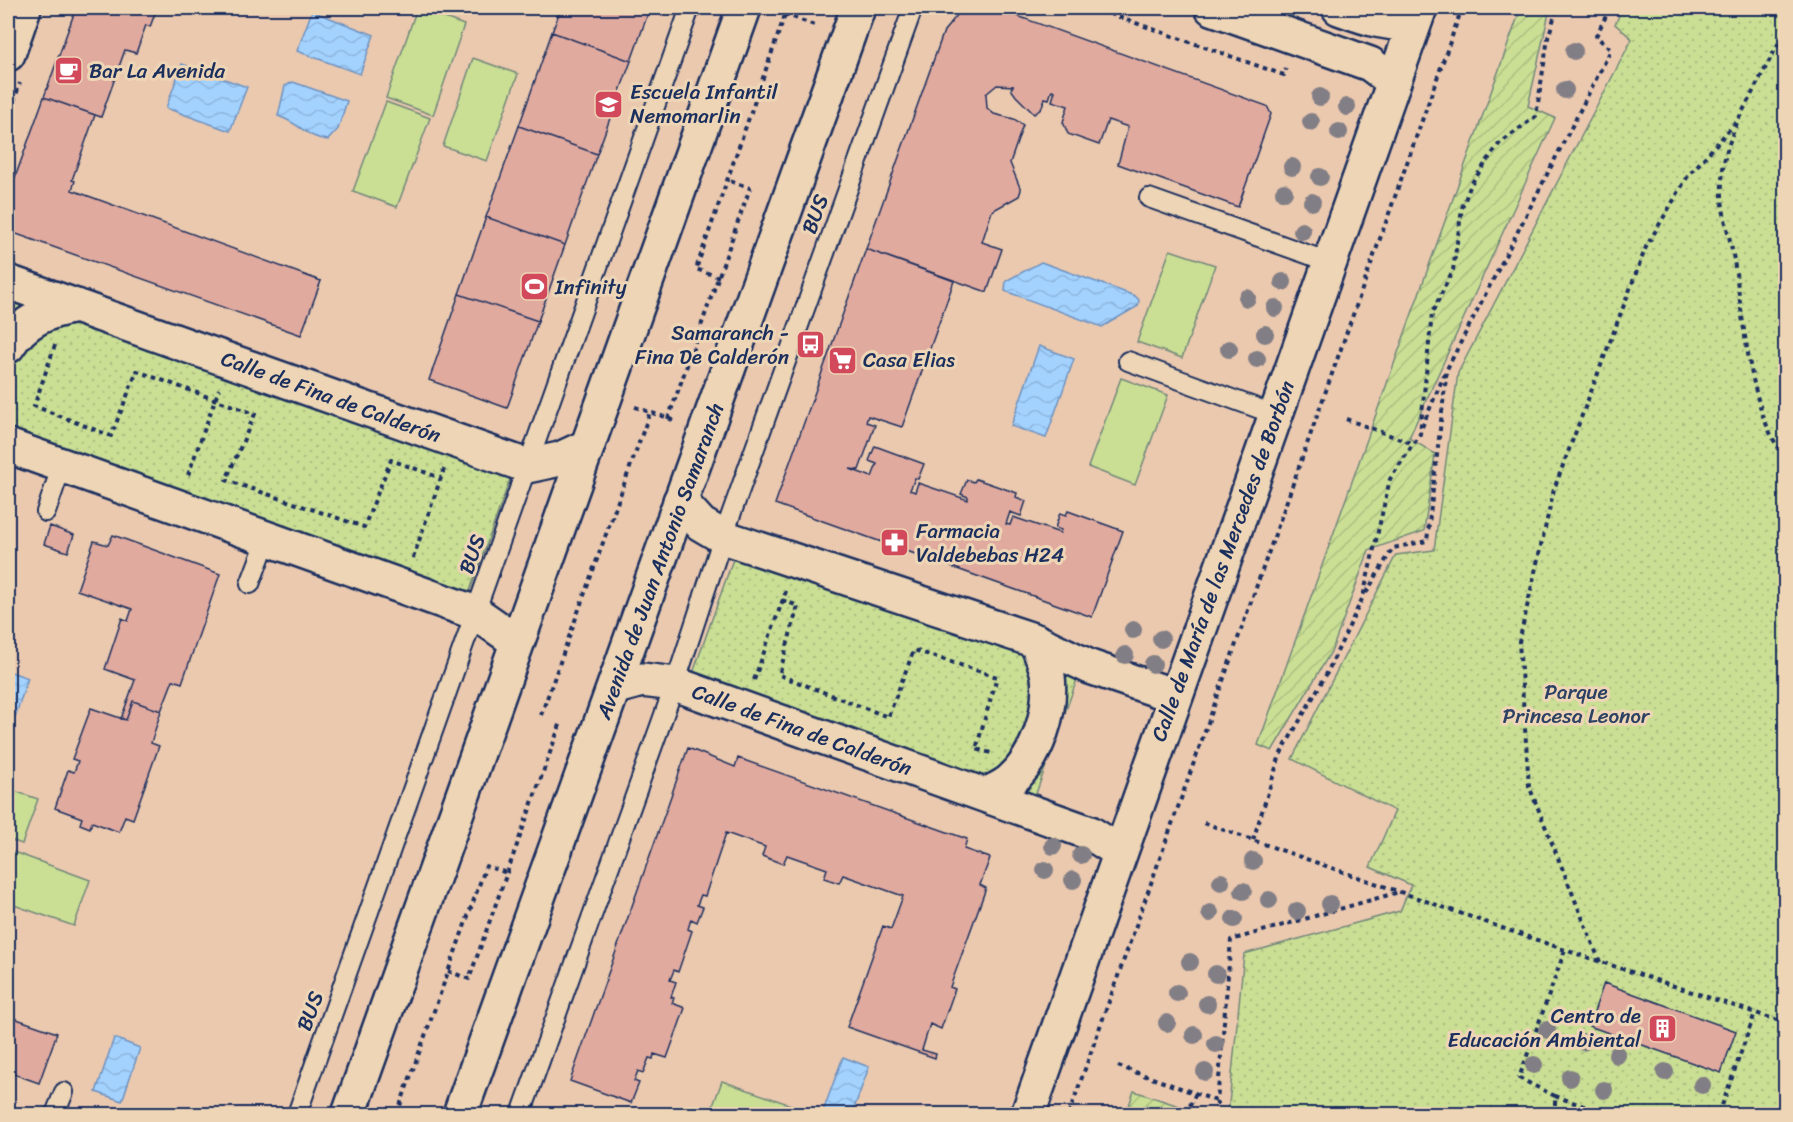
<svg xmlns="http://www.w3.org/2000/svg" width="1793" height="1122" font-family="Sriracha,sans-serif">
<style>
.grass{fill:#cadf94;stroke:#728779;stroke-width:1.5}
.park{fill:url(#park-dots);stroke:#728779;stroke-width:1.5}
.garden{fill:url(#garden-furrows);stroke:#728779;stroke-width:1.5}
.water{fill:url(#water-waves);stroke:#6d91bf;stroke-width:1.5}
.building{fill:#e1aa9f;stroke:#1b2f5e;stroke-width:1.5}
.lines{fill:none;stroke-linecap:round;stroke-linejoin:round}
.lane-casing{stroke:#1b2f5e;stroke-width:22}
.street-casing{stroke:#1b2f5e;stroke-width:38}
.secondary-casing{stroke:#1b2f5e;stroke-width:38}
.path{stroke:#1b2f5e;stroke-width:4;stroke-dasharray:4.5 4.5;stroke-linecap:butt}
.lane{stroke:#edd5b5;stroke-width:18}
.street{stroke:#edd5b5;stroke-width:33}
.secondary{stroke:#edd5b5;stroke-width:33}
.tree{fill:#827e85}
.labels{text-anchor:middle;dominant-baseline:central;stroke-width:6;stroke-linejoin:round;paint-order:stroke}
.poi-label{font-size:21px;fill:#1b2f5e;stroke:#edd5b5;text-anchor:start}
.street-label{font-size:21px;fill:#1b2f5e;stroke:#edd5b5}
.park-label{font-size:21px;fill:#2c4163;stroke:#edd5b5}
</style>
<defs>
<pattern id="park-dots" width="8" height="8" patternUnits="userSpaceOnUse" patternTransform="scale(1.5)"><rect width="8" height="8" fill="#cadf94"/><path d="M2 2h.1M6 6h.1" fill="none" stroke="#adc082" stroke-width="1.8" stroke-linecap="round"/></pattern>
<pattern id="garden-furrows" width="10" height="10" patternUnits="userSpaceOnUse" patternTransform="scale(1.5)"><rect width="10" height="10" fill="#cadf94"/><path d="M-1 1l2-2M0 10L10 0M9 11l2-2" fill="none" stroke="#adc082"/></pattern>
<pattern id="water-waves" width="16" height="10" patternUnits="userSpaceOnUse" patternTransform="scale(1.5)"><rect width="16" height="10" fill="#a3d2ff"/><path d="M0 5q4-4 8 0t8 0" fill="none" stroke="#8cb5dd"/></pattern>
</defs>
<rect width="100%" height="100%" fill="#ebc9af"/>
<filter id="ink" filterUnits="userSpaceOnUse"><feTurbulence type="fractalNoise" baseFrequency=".0167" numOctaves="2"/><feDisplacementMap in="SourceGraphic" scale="12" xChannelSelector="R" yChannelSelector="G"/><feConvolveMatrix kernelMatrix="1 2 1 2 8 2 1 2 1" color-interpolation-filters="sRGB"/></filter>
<g filter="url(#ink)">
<path class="grass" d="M417,8L464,25L433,115L386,98Z
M1260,8H1284L1294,11L1292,19Z
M473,58L518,74L487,161L443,146Z
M386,102L430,118L397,207L353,191Z
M1170,250L1215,265L1182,358L1137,342Z
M1121,378L1168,395L1135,485L1088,467Z
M8,789L38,799L22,844L8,839Z
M8,850L90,880L74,926L8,903Z
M722,1081L811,1112L810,1114H710Z"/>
<path class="park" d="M1623,8H1785V1114H1228L1244,954L1400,911L1411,885L1370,867L1395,811L1292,759L1396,555L1434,550L1458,373L1632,39L1615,24Z
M8,289L513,471L467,599L8,433Z
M737,548L1080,671L1034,799L692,676Z"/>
<path class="garden" d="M1521,8H1550L1528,106L1555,118L1409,438L1435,454L1424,531L1369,550L1332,650L1272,751L1258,745Z
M1134,1091L1203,1114H1126Z"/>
<path class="water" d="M312,11L374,35L360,74L297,51Z
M182,64L247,87L230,131L166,108Z
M293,82L347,101L338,129L328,140C306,138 300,123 278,116L285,86Z
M1041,262L1135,296L1139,300L1138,306L1102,327L1005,291L1006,281Z
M1039,346L1074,359L1046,438L1011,426Z
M8,671L28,678L8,738Z
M114,1038L140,1048L122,1101L96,1092Z
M843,1057L869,1067L852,1114H822Z"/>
<path class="building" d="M76,8H157L150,27L146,25L136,53L125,50L101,117L44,97Z
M561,8H650L631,61L552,32Z
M972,8H995L1267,106L1271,114L1238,207L1118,164L1128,127L1108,120L1099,145L1068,134L1063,122L1068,106L1052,101L1055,91L1052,90L1049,99L1045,98L1041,109L1034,114L1016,96L1011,89L1013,86L997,85L986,94L987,108L994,114L1014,119L1023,125L1010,163L1021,190L1019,196L992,211L982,242L1002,249L987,292L866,249L944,31L958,14Z
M552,32L631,61L597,154L519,126Z
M44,97L95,115L72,180L75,181L72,190L321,281L301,335L8,231V197Z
M519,126L597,154L565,245L486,217Z
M486,217L565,245L538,321L459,294Z
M866,249L954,281L902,427L868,416L866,422L875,425L859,470L850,469L872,477L877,464L869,461L875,446L924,464L918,479L915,478L910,490L915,492L918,483L968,500V497L961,494L967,480L974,482L976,479L1017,493L1016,497L1026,501L1021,516L1010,512L1006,524L1010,525L1013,517L1060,533L1061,530L1055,528L1060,513L1066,515L1068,511L1123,531L1092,617L775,504Z
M459,294L538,321L507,408L429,380Z
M50,526L74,535L68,552L44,544Z
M113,535L220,574L182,683L173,680L161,711L133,701L126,720L121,719L135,680L105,669L122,618L128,621L132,609L77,590L94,541L108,545Z
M133,701L161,711L151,743L159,746L133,819L125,816L119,832L92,822L90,828L80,824L82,818L55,808L68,770L74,772L78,761L72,759L91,708L126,720Z
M688,748L735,767L738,758L967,839L964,849L990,858L980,885L986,888L950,987L955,989L941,1029L930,1024L922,1050L936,1054L935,1058L847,1027L883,926L891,929L903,896L843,875L839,883L824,878L827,869L787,855L783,864L762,856L765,847L726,833L705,896L701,895L697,905L703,907L697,922L691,919L688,929L692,931L678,972L674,970L670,980L676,982L671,997L674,998L672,1003L685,1008L667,1058L654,1054L653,1059L649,1058L643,1073L638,1071L634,1081L639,1083L631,1103L570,1081Z
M1604,983L1736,1031L1721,1073L1589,1026Z
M8,1016L57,1033L39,1083L8,1072Z"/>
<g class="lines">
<defs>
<path id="lane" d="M1149,198L1329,262
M1128,361L1276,415
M46,512L62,465
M250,584L267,539
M55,1114L64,1092
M297,1114L690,8
M521,1114L675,684L723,537L913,8"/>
<path id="street" d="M1212,8L1370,64L1394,82
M1339,8C1364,17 1387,26 1414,22
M8,282L527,466L560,459L586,447
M8,346C24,320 47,311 77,306
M8,446L476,613L516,641
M680,501L701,524L723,537L1036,641L1090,667L1175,696
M616,687L642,680L675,684L1090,833L1120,852
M986,795C993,791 1003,787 1010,781C1037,758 1052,712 1048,676C1046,665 1040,652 1036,641
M1028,1114L1420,8"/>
<path id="secondary" d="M8,54L24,8
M349,1114L744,8
M460,1114L858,8"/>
</defs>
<use href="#lane" class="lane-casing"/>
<use href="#street" class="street-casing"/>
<use href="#secondary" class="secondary-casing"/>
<path class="path" d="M814,8L825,11
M1093,8L1284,75L1286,69
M776,11L817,26
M8,119L20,83
M1737,123C1726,149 1721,166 1722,194C1722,216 1731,239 1734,261C1743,312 1750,420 1786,457
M719,277L696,269L785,15
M55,345L34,406L111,436L137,371L255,414L226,480L364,527L391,460L441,478
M635,407L676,421
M668,419L750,188L727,180
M1346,419L1411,443
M1422,427L1445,373
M188,475L219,389
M413,558L444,469
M1366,593L1393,548L1427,541L1447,369L1611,50L1596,36L1610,8
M782,600L798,606L779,675L888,717L914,650L997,677L976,749L991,753
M754,680L786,591
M541,715L650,412
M1204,823L1565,950L1786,1023
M1253,840L1280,755L1327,673L1363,597L1390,479L1420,434L1432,313L1453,270L1462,208L1471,184L1499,144L1536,116L1548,38L1557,8
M1600,962L1529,786L1519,642L1554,489L1646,247L1688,176L1738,120L1786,29
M448,971L469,979L561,722
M1118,1066L1217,1101
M1555,1096L1606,1114
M397,1114L486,866L507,873
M1069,1114L1462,8
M1186,1114L1196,1093
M1216,1114L1231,940L1399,892
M1555,1114V1096L1519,1078L1565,950
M1719,1114L1755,1013"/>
<use href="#lane" class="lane"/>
<use href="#street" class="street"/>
<use href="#secondary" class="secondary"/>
</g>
<g class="tree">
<circle cx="1574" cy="51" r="9"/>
<circle cx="1565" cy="90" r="9"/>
<circle cx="1320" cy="97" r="9"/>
<circle cx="1347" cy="107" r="9"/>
<circle cx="1311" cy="122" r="9"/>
<circle cx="1339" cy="132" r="9"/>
<circle cx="1292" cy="167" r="9"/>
<circle cx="1320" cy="177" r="9"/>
<circle cx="1284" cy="192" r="9"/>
<circle cx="1312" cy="202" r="9"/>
<circle cx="1302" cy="231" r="9"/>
<circle cx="1283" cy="282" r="9"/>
<circle cx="1247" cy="298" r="9"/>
<circle cx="1275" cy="308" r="9"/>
<circle cx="1265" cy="334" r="9"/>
<circle cx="1229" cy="349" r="9"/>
<circle cx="1257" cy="359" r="9"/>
<circle cx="1133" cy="630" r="9"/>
<circle cx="1161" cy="639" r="9"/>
<circle cx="1125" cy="655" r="9"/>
<circle cx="1153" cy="664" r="9"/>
<circle cx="1053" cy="846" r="9"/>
<circle cx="1081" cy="855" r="9"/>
<circle cx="1253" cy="861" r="9"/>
<circle cx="1045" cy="870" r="9"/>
<circle cx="1073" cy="880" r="9"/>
<circle cx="1221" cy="882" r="9"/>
<circle cx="1243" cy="891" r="9"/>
<circle cx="1269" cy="900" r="9"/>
<circle cx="1330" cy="904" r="9"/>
<circle cx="1297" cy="911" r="9"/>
<circle cx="1210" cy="913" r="9"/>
<circle cx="1234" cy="919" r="9"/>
<circle cx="1190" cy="962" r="9"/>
<circle cx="1216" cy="974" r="9"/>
<circle cx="1177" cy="993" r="9"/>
<circle cx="1207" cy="1004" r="9"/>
<circle cx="1167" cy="1023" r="9"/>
<circle cx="1547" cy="1030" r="9"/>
<circle cx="1194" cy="1035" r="9"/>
<circle cx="1583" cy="1042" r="9"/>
<circle cx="1216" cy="1044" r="9"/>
<circle cx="1617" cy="1055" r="9"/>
<circle cx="1534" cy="1065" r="9"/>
<circle cx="1205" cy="1072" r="9"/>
<circle cx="1665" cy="1072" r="9"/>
<circle cx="1570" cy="1078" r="9"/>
<circle cx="1702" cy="1085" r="9"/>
<circle cx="1604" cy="1090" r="9"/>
</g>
</g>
<defs>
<symbol id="cafe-square" viewBox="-11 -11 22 22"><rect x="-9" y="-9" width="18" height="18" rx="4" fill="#d1495b" stroke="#edd5b5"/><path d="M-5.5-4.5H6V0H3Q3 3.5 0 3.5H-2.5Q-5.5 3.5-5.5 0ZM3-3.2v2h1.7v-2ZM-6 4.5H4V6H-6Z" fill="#fff"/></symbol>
<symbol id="school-square" viewBox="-11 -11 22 22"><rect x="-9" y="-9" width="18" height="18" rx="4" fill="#d1495b" stroke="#edd5b5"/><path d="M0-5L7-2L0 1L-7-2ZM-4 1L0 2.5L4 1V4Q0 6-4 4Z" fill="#fff"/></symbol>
<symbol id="stadium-square" viewBox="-11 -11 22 22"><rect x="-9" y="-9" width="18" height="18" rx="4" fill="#d1495b" stroke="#edd5b5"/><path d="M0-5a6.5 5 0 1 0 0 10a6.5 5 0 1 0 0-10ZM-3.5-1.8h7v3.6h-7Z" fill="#fff"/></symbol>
<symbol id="bus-square" viewBox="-11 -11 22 22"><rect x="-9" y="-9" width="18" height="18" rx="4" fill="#d1495b" stroke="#edd5b5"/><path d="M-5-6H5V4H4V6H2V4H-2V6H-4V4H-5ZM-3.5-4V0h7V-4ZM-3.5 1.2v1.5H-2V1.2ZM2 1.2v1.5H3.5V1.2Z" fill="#fff"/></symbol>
<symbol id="supermarket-square" viewBox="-11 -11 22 22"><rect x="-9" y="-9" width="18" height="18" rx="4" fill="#d1495b" stroke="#edd5b5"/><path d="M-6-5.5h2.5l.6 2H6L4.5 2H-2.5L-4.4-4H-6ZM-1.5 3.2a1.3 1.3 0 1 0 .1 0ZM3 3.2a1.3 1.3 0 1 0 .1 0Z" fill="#fff"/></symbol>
<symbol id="pharmacy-square" viewBox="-11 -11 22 22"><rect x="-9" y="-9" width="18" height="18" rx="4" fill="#d1495b" stroke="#edd5b5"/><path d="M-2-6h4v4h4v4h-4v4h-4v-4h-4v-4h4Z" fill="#fff"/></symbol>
<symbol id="building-square" viewBox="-11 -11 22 22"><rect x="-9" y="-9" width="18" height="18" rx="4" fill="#d1495b" stroke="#edd5b5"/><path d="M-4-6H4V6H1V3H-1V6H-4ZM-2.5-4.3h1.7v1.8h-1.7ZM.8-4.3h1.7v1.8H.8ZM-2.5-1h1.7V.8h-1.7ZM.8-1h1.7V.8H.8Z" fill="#fff"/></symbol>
</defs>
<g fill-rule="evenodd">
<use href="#cafe-square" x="52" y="54" width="33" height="33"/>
<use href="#school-square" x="592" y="88" width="33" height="33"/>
<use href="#stadium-square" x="518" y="270" width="33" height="33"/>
<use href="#bus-square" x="794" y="328" width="33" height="33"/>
<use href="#supermarket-square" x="826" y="344" width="33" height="33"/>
<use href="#pharmacy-square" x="878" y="526" width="33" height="33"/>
<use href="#building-square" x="1646" y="1012" width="33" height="33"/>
</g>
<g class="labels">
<g class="poi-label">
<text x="89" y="71">Bar La Avenida</text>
<text x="630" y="92">Escuela Infantil<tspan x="630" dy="24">Nemomarlin</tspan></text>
<text x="555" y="287">Infinity</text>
<text x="789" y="333" text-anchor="end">Samaranch -<tspan x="789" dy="24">Fina De Calderón</tspan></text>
<text x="863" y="360">Casa Elias</text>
<text x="916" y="531">Farmacia<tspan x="916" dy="24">Valdebebas H24</tspan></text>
<text x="1641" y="1016" text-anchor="end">Centro de<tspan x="1641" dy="24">Educación Ambiental</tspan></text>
</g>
<g class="street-label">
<text transform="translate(815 214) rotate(-70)">BUS</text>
<text transform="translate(331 397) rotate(20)">Calle de Fina de Calderón</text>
<text transform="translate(472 554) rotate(-71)">BUS</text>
<text transform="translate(660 561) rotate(-70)">Avenida de Juan Antonio Samaranch</text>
<text transform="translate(1223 561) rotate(-70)">Calle de María de las Mercedes de Borbón</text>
<text transform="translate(802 730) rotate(20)">Calle de Fina de Calderón</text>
<text transform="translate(310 1011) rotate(-70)">BUS</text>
</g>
<g class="park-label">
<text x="1576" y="692">Parque<tspan x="1576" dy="24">Princesa Leonor</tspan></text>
</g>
</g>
<rect width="1793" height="1122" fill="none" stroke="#edd5b5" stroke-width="30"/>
<rect x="15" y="15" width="1763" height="1092" fill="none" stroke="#1b2f5e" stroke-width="2" filter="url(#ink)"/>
</svg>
